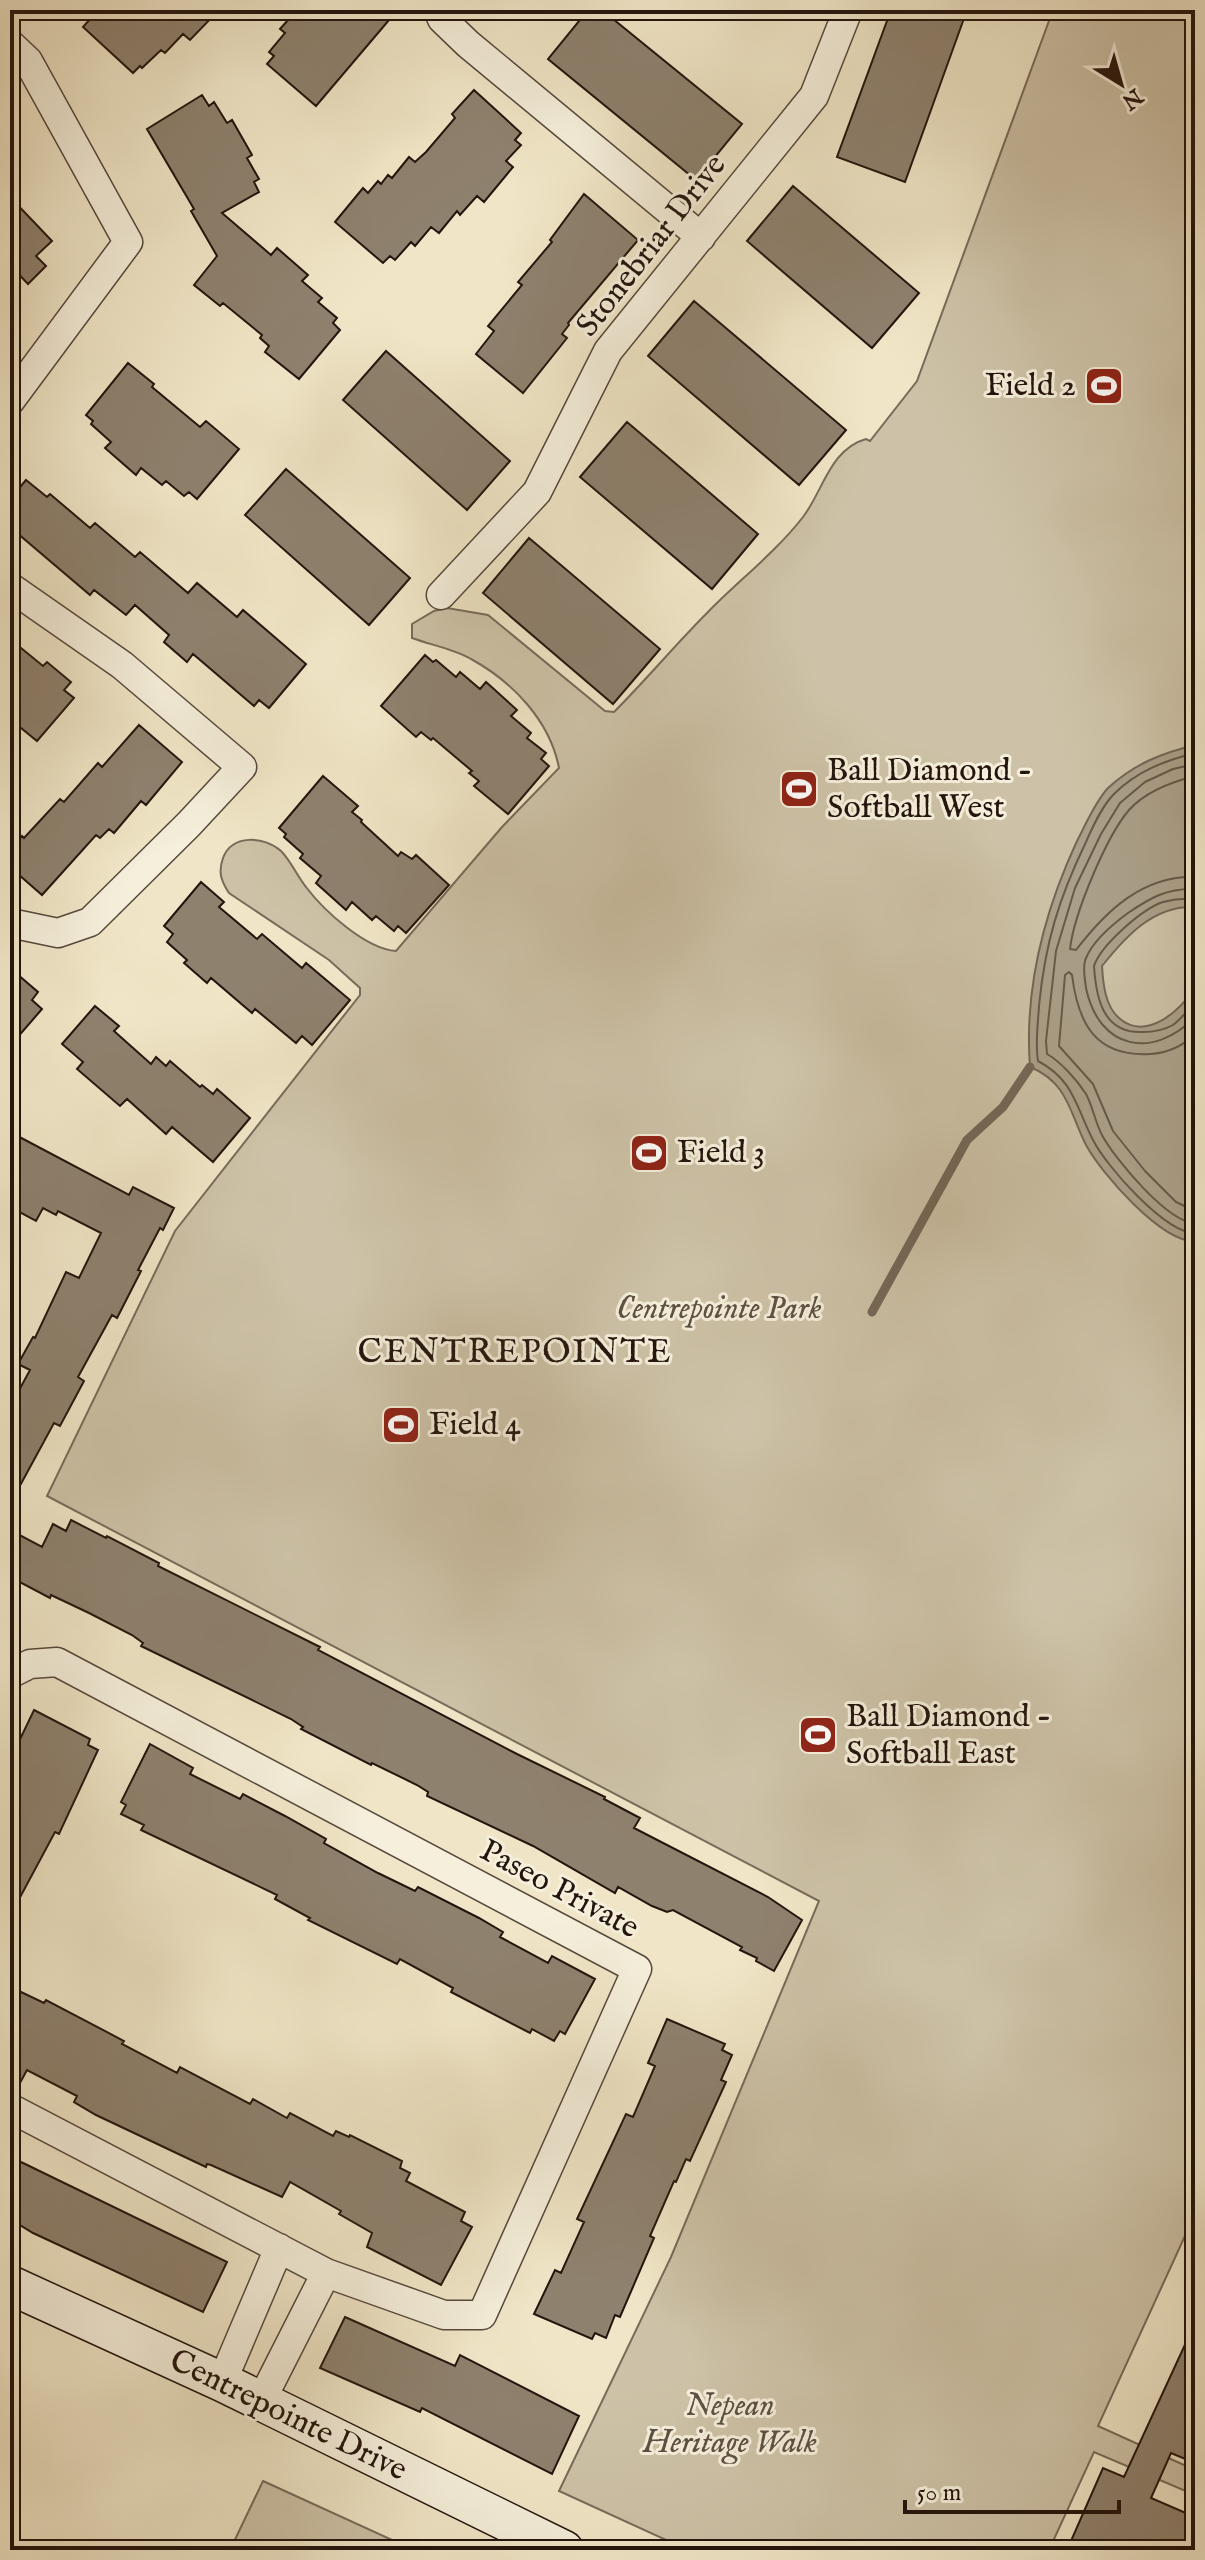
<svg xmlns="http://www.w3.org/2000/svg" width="1205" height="2560" font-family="'IM FELL English',serif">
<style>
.green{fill:#cdc2a7;stroke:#786b5a;stroke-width:2}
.water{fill:#aa9f88;stroke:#746757;stroke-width:2}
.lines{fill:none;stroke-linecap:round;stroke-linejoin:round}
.shore{stroke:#665a4a;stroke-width:2}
.stream{stroke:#746757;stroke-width:9}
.building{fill:#8e816e;stroke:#23140d;stroke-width:2}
.street-casing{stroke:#56483c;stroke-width:31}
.secondary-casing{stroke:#23140d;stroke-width:41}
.street{stroke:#f5efdb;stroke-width:28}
.secondary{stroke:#f5efdb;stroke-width:38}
.labels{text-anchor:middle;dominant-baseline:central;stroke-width:6;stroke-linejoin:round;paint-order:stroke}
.street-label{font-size:32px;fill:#23140d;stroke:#f5efdb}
.poi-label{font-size:32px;fill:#23140d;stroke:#f5efdb;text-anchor:start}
.park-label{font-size:32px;font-style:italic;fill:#5e5143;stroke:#f5efdb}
.neighbourhood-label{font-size:34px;letter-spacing:2px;fill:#23140d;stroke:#f5efdb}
</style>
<rect width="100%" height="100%" fill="#f0e6c7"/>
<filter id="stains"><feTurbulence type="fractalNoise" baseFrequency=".0025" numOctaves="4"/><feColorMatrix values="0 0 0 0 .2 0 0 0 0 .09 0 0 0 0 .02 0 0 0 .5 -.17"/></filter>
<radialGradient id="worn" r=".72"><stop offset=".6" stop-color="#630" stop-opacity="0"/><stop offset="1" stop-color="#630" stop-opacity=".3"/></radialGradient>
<path class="green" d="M1053,10H1195V2214L1098,2426L1195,2470V2495L1094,2452L1049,2550H688L559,2491L671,2257L819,1901L47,1496L175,1231L360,995V988L329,960L229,893C221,881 218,872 223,858C232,834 264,836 281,851C291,861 297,876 306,887C324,911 366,949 396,951L502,827L559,768C550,721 513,682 471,659C454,649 431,645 412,638V624L434,611L447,608L488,615L605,711L614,712C646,680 675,645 707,613C738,581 775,553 803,517C823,491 830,449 866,439L870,441L917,381Z
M263,2481L414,2550H230Z"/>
<path class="water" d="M1195,745V907C1154,905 1126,936 1102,966C1103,983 1105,1006 1119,1018C1146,1042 1182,1010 1195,987V1241C1162,1243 1101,1173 1086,1145C1070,1114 1068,1082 1030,1067C1024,988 1044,912 1077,841C1086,824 1095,802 1108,788C1134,764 1162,753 1195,745Z"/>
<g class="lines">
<path class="shore" d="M1195,753C1164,761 1137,771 1114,794C1102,806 1093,826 1086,842C1059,898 1045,943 1039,1006C1038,1024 1035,1042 1038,1061C1074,1080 1076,1107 1093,1140C1106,1166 1165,1233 1195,1233
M1195,764L1173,769L1145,782L1120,803L1101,834L1075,888L1056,951L1046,1041L1047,1054C1061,1062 1077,1080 1086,1094C1093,1107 1095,1122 1102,1135C1114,1158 1168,1223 1195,1223
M1195,776C1171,782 1146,791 1129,810C1106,837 1074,914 1070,949L1076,950C1106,911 1143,875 1195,877
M1195,889C1167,888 1150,898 1128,913C1113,924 1093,941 1086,958C1082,967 1085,979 1086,988C1099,1050 1153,1060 1195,1017
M1195,899C1184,898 1174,899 1163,902C1142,909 1101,945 1094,966C1096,998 1103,1034 1143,1032C1153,1032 1164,1030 1173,1025C1181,1019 1188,1010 1195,1003
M1195,1034C1183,1046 1167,1053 1150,1054C1095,1057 1078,1023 1072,975L1069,972L1065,975L1059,1046L1093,1084L1113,1131L1145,1171L1176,1202L1195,1211"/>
<path class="stream" d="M872,1312L967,1140L1003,1107L1030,1067"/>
</g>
<path class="building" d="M98,10H219L190,40L183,34L165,53L161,50L142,68L140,66L133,73L83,27Z
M297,10H377L389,20L316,106L267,64L274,56L269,52L285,33L280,29Z
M588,10H602L742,124L696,180L548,59Z
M891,10H967L905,182L837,157Z
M474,90L521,133L515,140L521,145L506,161L513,167L484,202L477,196L460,215L457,211L439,233L431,227L415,246L411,242L395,260L390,256L383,263L335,222L363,188L368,193L378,181L381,184L388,175L392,178L409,157L415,162L426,152L455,118L452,114Z
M202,95L209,106L214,102L227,123L232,120L252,155L247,158L259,179L254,182L259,192L222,213L271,255L277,248L308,275L302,281L322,298L318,302L337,318L333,323L340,330L299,379L265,352L269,346L260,338L262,335L223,303L220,306L194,285L217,256L191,211L194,209L147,129Z
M793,186L919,293L872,348L747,241Z
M584,194L638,240L568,323L569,325L562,334L567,338L523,393L476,354L494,331L488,326L522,285L518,282L552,242L550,240Z
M10,197L52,241L36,256L46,266L28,284L10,265Z
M694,301L846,430L799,485L648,356Z
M386,351L510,461L467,510L343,400Z
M128,363L154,384L152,387L200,427L206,421L239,449L197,499L189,492L184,496L166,481L162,485L141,468L136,475L105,448L111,442L91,424L93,421L86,415Z
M627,422L758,534L712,589L580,477Z
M286,469L410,578L369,625L245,515Z
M26,480L47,497L50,494L90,528L95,523L135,557L140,552L188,593L197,583L237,617L243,610L306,664L269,708L259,700L254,706L193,654L187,662L164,642L169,635L135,605L126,615L94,590L90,595L10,527V499Z
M529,538L660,649L613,704L483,593Z
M10,639L43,666L47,662L71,682L64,690L74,698L37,741L10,719Z
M425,655L433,662L436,660L456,677L460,672L480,689L486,682L517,710L511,716L531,733L527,738L546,753L541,759L549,766L508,814L474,786L479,781L469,773L472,771L433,738L431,740L421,732L416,737L381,706Z
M139,725L182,762L146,805L141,801L114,833L109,829L100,838L96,835L42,895L10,867V849L22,836L24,838L60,799L64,802L98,763L102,767Z
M323,776L358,806L352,812L362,820L361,822L398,856L401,852L412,859L416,855L449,885L406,933L398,926L394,931L376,916L372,920L352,902L346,910L316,883L321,876L300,858L303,854L284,837L286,834L279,828Z
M201,882L224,902L219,907L257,939L262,934L302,968L306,963L350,1000L312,1045L302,1036L296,1043L255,1009L252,1013L211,978L207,983L184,963L187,960L167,942L173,934L164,926Z
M10,968L38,992L32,1000L42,1009L10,1046Z
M95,1006L119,1026L114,1031L151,1064L156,1057L166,1066L170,1061L200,1087L202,1085L213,1094L217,1089L250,1118L213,1162L172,1127L166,1134L127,1099L120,1106L77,1069L83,1062L62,1044Z
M10,1132L129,1195L133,1187L174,1208L163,1230L160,1228L138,1270L141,1271L117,1318L112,1315L78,1377L84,1381L60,1426L54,1423L10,1504V1407L30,1370L18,1364L33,1337L35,1338L66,1272L79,1278L101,1233L58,1211L56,1215L43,1208L36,1221L10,1207Z
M71,1520L106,1538L107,1536L159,1563L158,1566L320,1647L318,1650L517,1754L605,1797L604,1799L640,1818L634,1828L768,1897L802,1920L774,1971L756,1961L757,1958L740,1950L742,1947L673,1910L667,1912L652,1906L618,1887L615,1893L533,1846L427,1796L428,1792L417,1785L372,1763L371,1765L301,1729L303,1727L291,1719L141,1646L143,1643L132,1635L89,1613L51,1595L50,1598L10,1577V1530L42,1547L53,1524L66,1531Z
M34,1710L90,1739L88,1745L98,1750L59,1834L55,1832L10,1916V1760Z
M150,1744L193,1768L190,1774L240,1799L243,1794L285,1816L326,1839L324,1843L378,1873L415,1891L418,1887L479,1918L503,1932L500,1937L548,1963L552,1956L595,1979L565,2034L560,2031L554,2041L532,2029L530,2033L451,1992L453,1988L400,1959L397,1964L308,1920L310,1918L275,1899L277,1895L141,1830L144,1825L121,1814L126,1805L121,1802Z
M21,1992L44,2003L46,2000L124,2041L122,2044L177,2073L180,2067L250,2104L253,2099L287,2118L290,2113L333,2136L336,2131L349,2137L350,2135L402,2161L400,2168L410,2173L406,2181L465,2212L461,2221L472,2227L441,2285L367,2247L372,2233L339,2214L341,2211L290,2182L282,2197L211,2165L207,2164L206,2167L96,2115L74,2102L77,2096L27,2070L15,2092L10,2091V2013Z
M667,2019L725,2044L722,2050L732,2055L721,2080L726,2082L690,2161L686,2159L676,2182L674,2181L650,2236L654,2238L620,2317L615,2315L606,2338L595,2333L592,2339L534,2314L555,2270L561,2273L584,2222L577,2219L626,2114L633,2117L655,2066L648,2063Z
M21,2162L227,2262L203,2312L33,2233L10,2219V2164L18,2168Z
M345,2317L455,2366L460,2355L579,2416L552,2474L422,2408L420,2412L320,2368Z
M1195,2323V2463L1171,2453L1151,2498L1195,2517V2550H1067L1103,2468L1124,2477Z"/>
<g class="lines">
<defs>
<path id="street" d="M438,10L442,19L468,44L701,237
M10,44L28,61L128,242L10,401
M10,587L122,665L242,767L189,824L90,922L58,933L10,923
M441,595L537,492L608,351L814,96L848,10
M10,1674L30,1664L57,1662L637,1969L482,2315H444L326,2273L10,2108
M222,2382L279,2248
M260,2403L326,2273"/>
<path id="secondary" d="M10,2285L222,2382L564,2550"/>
</defs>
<use href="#street" class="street-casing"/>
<use href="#secondary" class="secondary-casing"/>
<use href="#street" class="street"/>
<use href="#secondary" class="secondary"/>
</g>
<defs>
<symbol id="stadium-square" viewBox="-11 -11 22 22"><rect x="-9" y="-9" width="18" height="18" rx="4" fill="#8f2418" stroke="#f5efdb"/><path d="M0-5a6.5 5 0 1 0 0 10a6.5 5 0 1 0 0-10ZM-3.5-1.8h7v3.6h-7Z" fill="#fff"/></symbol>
</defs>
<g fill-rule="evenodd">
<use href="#stadium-square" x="1082" y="364" width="44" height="44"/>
<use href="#stadium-square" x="777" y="767" width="44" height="44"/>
<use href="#stadium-square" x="627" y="1131" width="44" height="44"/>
<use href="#stadium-square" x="379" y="1403" width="44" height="44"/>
<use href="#stadium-square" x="796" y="1713" width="44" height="44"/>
</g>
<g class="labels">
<g class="street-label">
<text transform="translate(652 246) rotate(-52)">Stonebriar Drive</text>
<text transform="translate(559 1890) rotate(28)">Paseo Private</text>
<text transform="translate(288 2416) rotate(26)">Centrepointe Drive</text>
</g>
<g class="poi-label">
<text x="1076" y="386" text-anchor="end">Field 2</text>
<text x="827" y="771">Ball Diamond -<tspan x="827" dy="37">Softball West</tspan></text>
<text x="677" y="1153">Field 3</text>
<text x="429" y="1425">Field 4</text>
<text x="846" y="1717">Ball Diamond -<tspan x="846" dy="37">Softball East</tspan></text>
</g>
<g class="park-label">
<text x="719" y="1309">Centrepointe Park</text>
<text x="730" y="2406">Nepean<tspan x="730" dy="37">Heritage Walk</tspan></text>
</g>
<g class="neighbourhood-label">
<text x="515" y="1352">CENTREPOINTE</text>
</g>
</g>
<rect width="1205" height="2560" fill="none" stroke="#f0e6c7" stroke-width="40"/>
<rect x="12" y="12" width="1181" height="2536" fill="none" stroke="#23140d" stroke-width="4"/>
<rect x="20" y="20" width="1165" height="2520" fill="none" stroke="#23140d" stroke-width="2"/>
<g transform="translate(1121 84) rotate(143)" stroke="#f5efdb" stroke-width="6" paint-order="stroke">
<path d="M0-6L14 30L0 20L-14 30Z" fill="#23140d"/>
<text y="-12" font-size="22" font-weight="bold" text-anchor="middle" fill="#23140d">N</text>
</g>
<path d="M905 2500v12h214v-12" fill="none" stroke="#23140d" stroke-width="4"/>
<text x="917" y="2500" font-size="24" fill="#23140d" stroke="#f5efdb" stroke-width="6" paint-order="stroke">50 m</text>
<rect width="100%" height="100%" filter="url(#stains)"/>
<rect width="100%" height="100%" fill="url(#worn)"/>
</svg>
